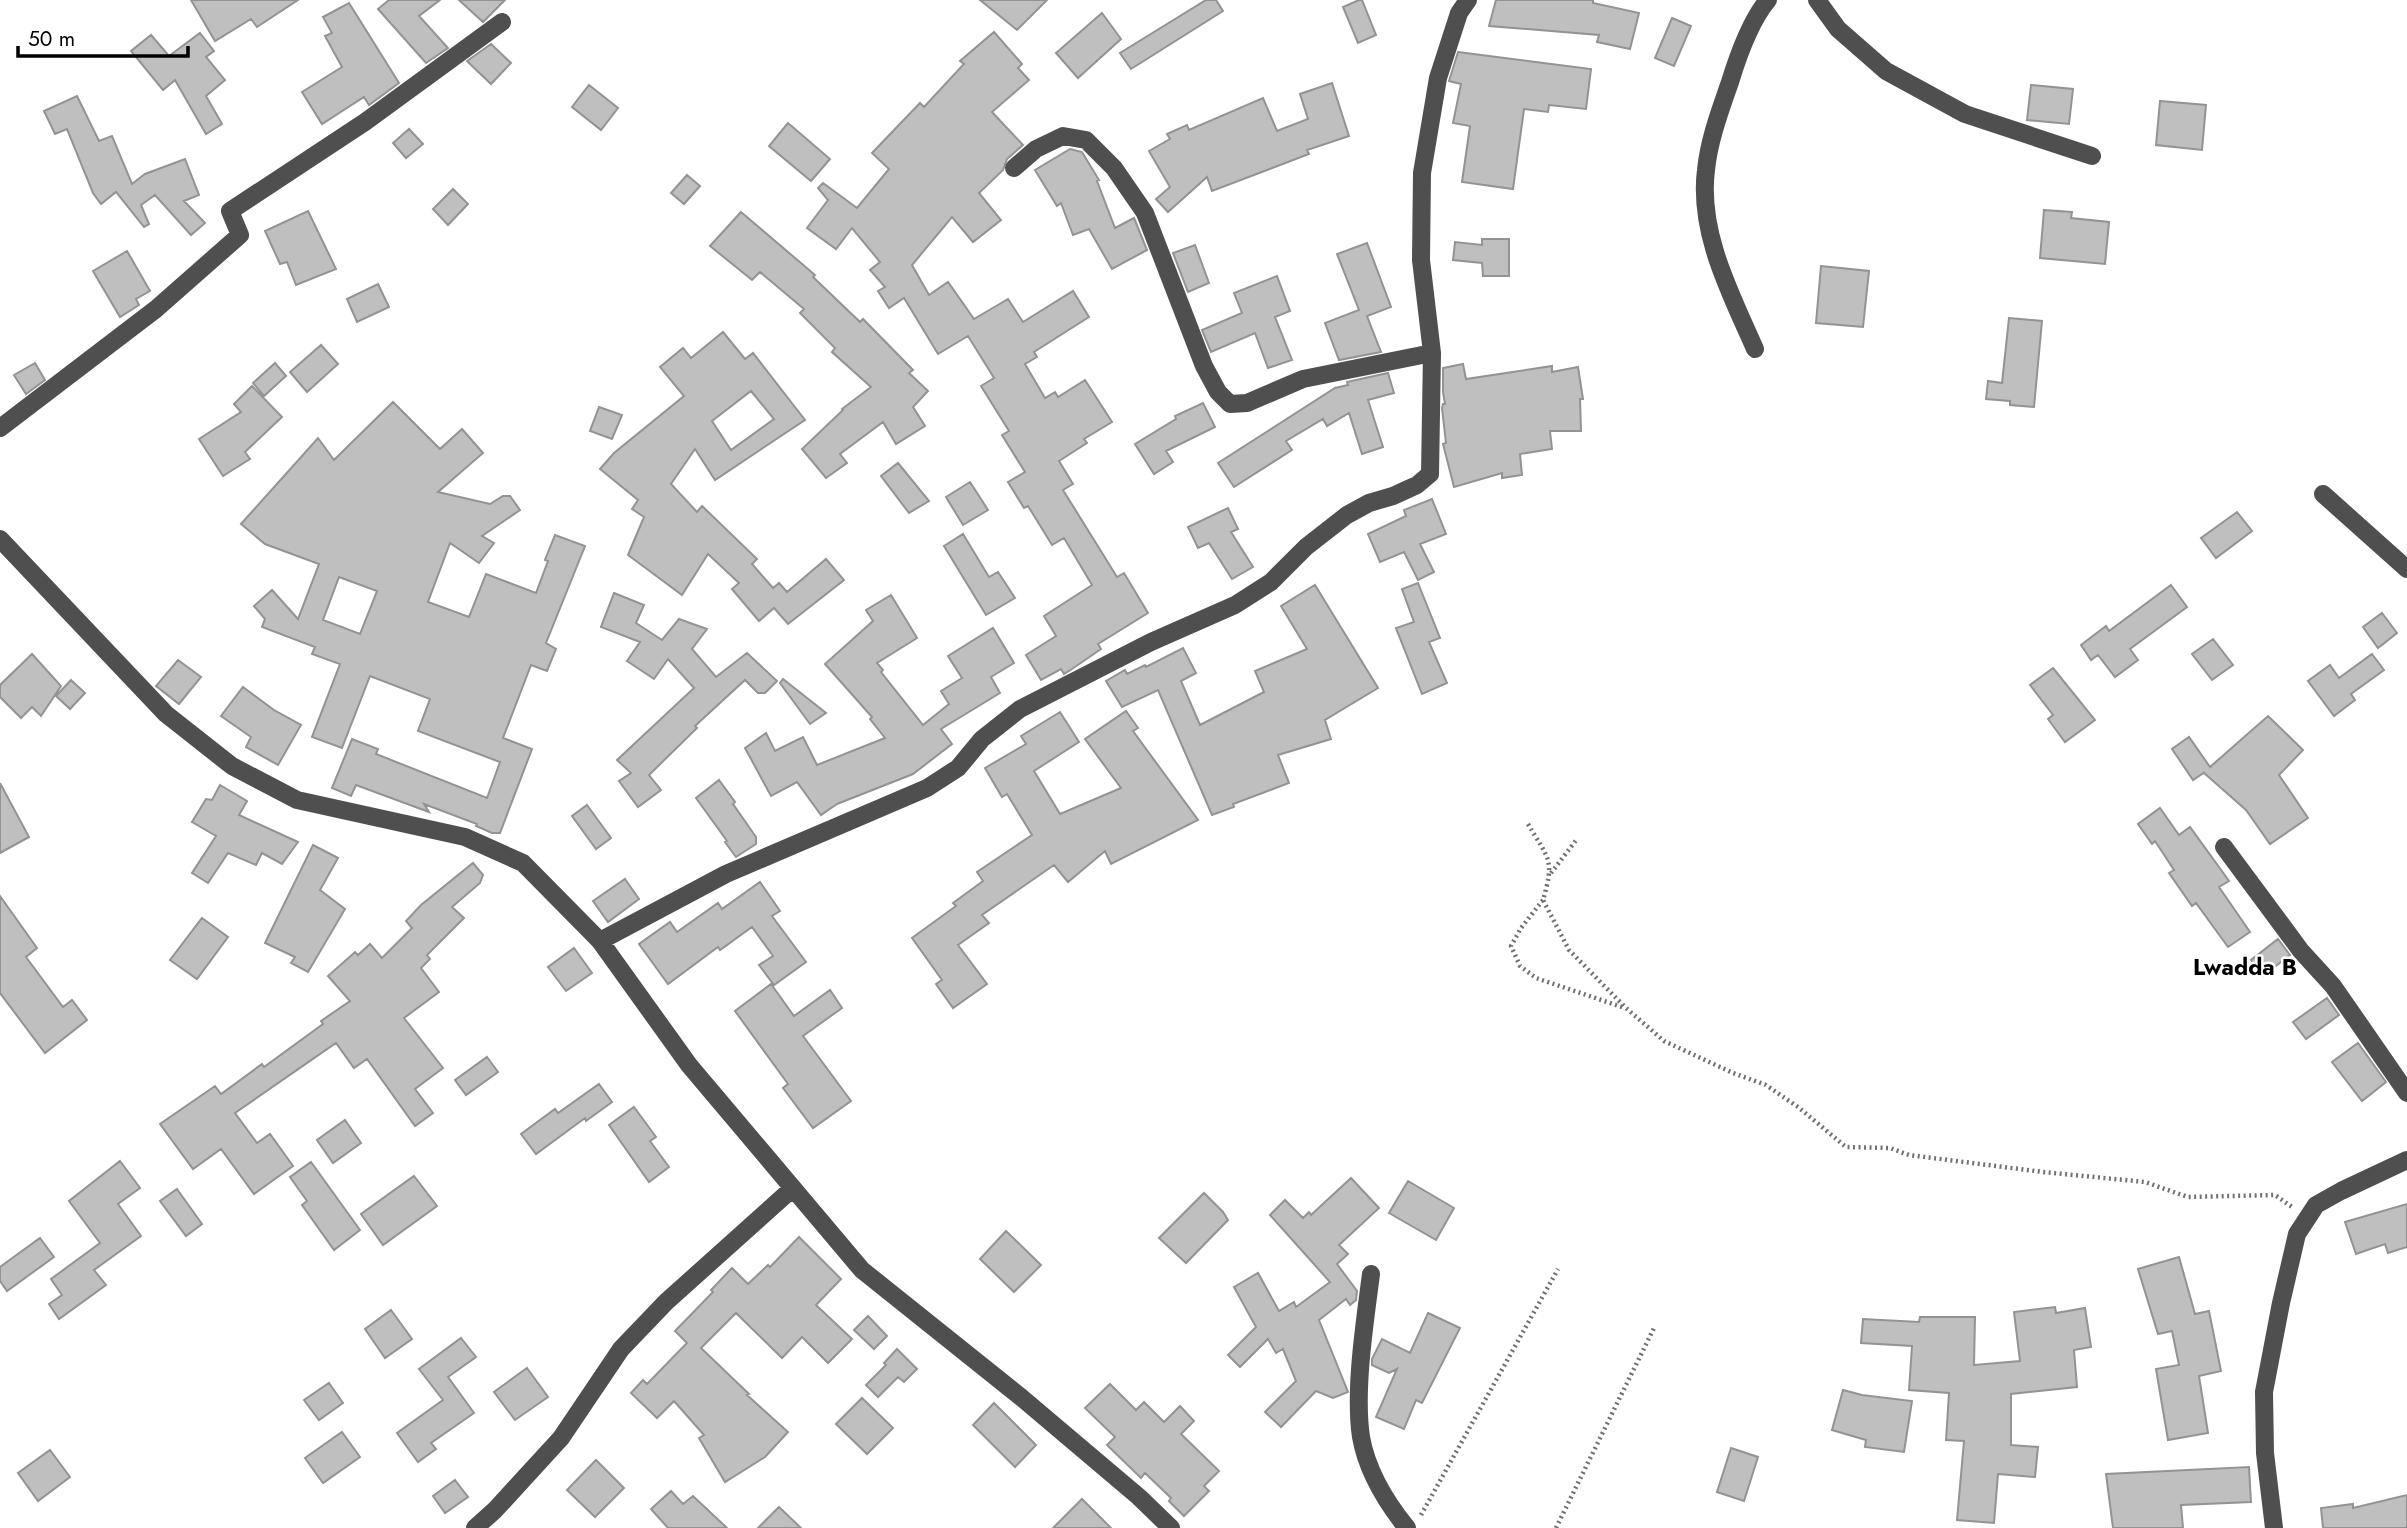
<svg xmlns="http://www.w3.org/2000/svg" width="2407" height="1528" font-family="Jost,sans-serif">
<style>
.building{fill:#bfbfbf;stroke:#939393;stroke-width:2;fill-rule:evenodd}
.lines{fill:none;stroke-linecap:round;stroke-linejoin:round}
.path{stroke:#717171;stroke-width:4.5;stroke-dasharray:2 3.5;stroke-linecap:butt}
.minor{stroke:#4f4f4f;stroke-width:18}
.labels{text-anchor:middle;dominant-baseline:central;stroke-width:5;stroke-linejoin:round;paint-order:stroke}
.quarter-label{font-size:23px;font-weight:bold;fill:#000;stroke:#fff}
</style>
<rect width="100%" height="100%" fill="#fff"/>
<path class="building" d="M191,0H298L257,27L251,19L215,41Z
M389,0H440L419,16L448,48L426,63L378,9Z
M459,0H505L483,22Z
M980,0H1047L1017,30Z
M1206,0H1216L1223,11L1131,69L1120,53Z
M1359,0H1362L1376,35L1358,43L1343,7Z
M1496,0H1593V3L1639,13L1630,49L1597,42L1599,35L1489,26Z
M349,3L399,83L369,105L364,97L322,124L302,92L342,67L325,36L332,33L323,17Z
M1102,13L1121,39L1078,78L1056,53Z
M1672,18L1691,26L1674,66L1655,58Z
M994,32L1022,64L1018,68L1029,80L992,112L1023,145L1007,159L1003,170L979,193L1001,220L973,242L952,217L912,265L929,295L948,282L974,319L1008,299L1023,322L1073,291L1089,317L1034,352L1037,357L1025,364L1045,398L1055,392L1058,397L1085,380L1112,422L1084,439L1087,443L1059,461L1073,484L1063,490L1117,577L1124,573L1148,613L1098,644L1101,649L1072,669L1064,674L1061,669L1041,680L1026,655L1056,636L1044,616L1092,585L1064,538L1052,545L1028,506L1024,508L1008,482L1025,472L1002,435L1009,431L981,386L994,378L968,336L938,354L904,298L889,308L878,291L885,287L870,270L880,262L852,228L836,249L807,228L828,200L818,188L823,183L857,208L889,169L872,153L920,103L924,107L964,64L960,61Z
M200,33L214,51L206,57L225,80L206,96L222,124L206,134L175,80L163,90L131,51L151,35L169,56Z
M491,44L511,63L491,84L467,61Z
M1458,52L1591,69L1586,109L1549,105L1548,112L1524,109L1513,189L1462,182L1470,126L1453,123L1461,84L1449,81Z
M1332,83L1349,136L1307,150L1309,154L1212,191L1207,177L1168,212L1156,199L1170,187L1149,151L1170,139L1167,134L1187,125L1189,130L1263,98L1277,131L1308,119L1300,94Z
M589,85L618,108L601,130L572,107Z
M2031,85L2073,89L2069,124L2027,120Z
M77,96L99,141L112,136L132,184L145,174L185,159L199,195L184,201L205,223L191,235L155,195L141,205L149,224L144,227L116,192L101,204L93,193L67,129L55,134L44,111Z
M2160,101L2206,105L2202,150L2156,145Z
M788,123L830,159L811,181L769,146Z
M409,129L423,144L406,158L393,143Z
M1070,149L1082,152L1099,180L1097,181L1115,228L1134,218L1147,250L1112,269L1089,229L1073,235L1061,203L1057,206L1035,170Z
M687,175L700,186L684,204L671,193Z
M453,189L468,204L448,225L433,209Z
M2044,210L2072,212L2071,218L2109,222L2105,264L2040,258Z
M308,211L336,269L296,285L287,262L280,264L265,231Z
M741,212L815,275L813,277L860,322L863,319L913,370L909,373L928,391L913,407L925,426L896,444L883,422L840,454L847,463L826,478L802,449L843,410L842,409L871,387L832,352L835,348L800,313L804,309L760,272L752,280L710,246Z
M1482,239H1509V276H1483L1482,263L1453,260L1455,242L1482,245Z
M1367,243L1391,307L1367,316L1381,352L1339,360L1325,323L1359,310L1337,254Z
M1195,245L1209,283L1188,292L1173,253Z
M127,251L150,291L136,299L139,305L120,317L93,271Z
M1821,266L1869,271L1863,327L1816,323Z
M1277,276L1290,311L1275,317L1292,360L1268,368L1255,333L1211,352L1202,330L1242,313L1234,293Z
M378,284L389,307L357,322L347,299Z
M2009,318L2042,321L2034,407L2010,405V401L1986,399L1988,381L2002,383Z
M723,332L745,359L753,353L805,420L715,480L695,449L671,484L697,512L702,506L757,559L752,564L773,588L779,583L787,592L826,559L844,580L788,624L774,608L759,621L732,589L739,583L708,554L682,595L628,555L644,517L632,509L638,500L600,469L614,453L684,396L660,367L683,348L691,358ZM751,391L774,419L731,450L712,421Z
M321,345L338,364L307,392L290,372Z
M35,363L45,380L26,394L14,375Z
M275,363L286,376L264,396L253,383Z
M1463,364L1466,379L1552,366V372L1578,367L1583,399H1580L1581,431H1550L1552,449L1520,454L1522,475L1502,478V473L1454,487L1443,444L1446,443L1442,408L1443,404H1445L1443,392V368Z
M1388,373L1394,393L1368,400L1383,447L1362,454L1349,413L1327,426L1323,419L1286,441L1292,450L1234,487L1218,463L1335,388L1348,385L1347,382Z
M252,386L282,417L245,452L250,459L223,476L199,439L241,412L234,404Z
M393,402L440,449L462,429L483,453L438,492L490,504L503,496H510L520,510L482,536L494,543L479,563L450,543L428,602L469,617L486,574L536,593L548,561L545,560L555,535L585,546L546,643L556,649L547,671L531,665L503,738L532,749L500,833H492L476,826L477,824L424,804L429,812L356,785L351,796L332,788L352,739L378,749L376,754L487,798L500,762L418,731L430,699L370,676L342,748L312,737L340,664L312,654L315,647L262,627L265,619L254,606L272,590L298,619L319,564L265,544L241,524L318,438L334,460ZM339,577L377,591L360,634L323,620Z
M1203,403L1215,427L1166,451L1173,462L1154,474L1135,444L1176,419L1175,416Z
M599,407L622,415L612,439L590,431Z
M898,463L929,501L909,513L881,476Z
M970,482L988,510L963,525L946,497Z
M1432,499L1446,534L1420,544L1434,572L1418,580L1404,552L1380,562L1368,534L1406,516L1404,510Z
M1228,508L1238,529L1231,532L1253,567L1232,579L1209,543L1198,548L1188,527Z
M2237,512L2252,531L2216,558L2201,538Z
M963,534L989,577L998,572L1015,598L986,615L944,546Z
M1418,583L1440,638L1429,642L1447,683L1422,694L1396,628L1414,622L1402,589Z
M1315,585L1378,688L1325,720L1331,739L1278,755L1289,783L1233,804L1234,807L1212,815L1158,690L1122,707L1106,681L1125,670L1127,674L1145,665L1146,667L1183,648L1196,673L1181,681L1200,725L1264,692L1255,671L1307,649L1281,606Z
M2171,585L2187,607L2130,649L2138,660L2115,677L2098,655L2091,660L2081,645L2106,626L2109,631Z
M614,593L644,605L636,623L662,640L679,619L707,629L692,649L716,677L747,653L777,681L765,693H758L745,680L695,726L697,728L649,775L661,790L638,807L619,781L631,773L617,760L694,688L668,659L654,679L627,661L640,642L601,627Z
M891,595L917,638L877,663L883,670L881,672L923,725L949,704L941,691L962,678L948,656L993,628L1014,663L991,677L1000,693L941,729L952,744L913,774L837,804L821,815L797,782L771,796L745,748L766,733L775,751L803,737L817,765L885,738L870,719L872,717L825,664L873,621L866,610Z
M2382,613L2397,633L2378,648L2363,627Z
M2213,639L2233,665L2212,680L2192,654Z
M32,654L61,686L41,716L32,707L21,718L0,697V685Z
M2372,654L2384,670L2351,694L2355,700L2334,716L2308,681L2330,665L2339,678Z
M178,660L201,677L179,704L156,686Z
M2053,668L2095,720L2065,742L2048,719L2053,715L2030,685Z
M783,679L826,713L810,724L780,683Z
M71,680L85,693L70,709L56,696Z
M243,687L274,710L301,725L278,765L246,747L251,737L221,716Z
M1126,711L1138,728L1133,731L1198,820L1111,864L1105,851L1068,882L1054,865L982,915L989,923L958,945L987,984L953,1008L936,984L942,980L912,938L956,906L953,903L983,881L977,872L1032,835L1007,794L1002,797L985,768L1026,744L1021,736L1060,712L1079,742L1034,771L1060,814L1121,788L1085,739Z
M2268,716L2303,750L2279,775L2308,818L2270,844L2246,810L2204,773L2205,772L2193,780L2172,749L2189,737L2210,767Z
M719,780L735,802L733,804L756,837V844L736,857L725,842L727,841L696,798Z
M0,783L29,837L0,853Z
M220,785L247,801L239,815L298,842L282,864L262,853L256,865L228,853L208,883L192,873L216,836L192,822L206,799L212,800Z
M587,805L611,838L596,849L572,816Z
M2160,808L2179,835L2190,827L2229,881L2219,887L2250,932L2228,947L2196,903L2192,906L2169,873L2174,870L2155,841L2152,844L2138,824Z
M313,845L338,858L320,890L345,909L308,972L291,963L295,957L265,943Z
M473,863L483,875L480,883L452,907L464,918L427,955L430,959L421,968L439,992L404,1018L443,1068L415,1089L433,1113L415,1126L367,1059L354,1068L336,1043L235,1113L257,1143L270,1134L293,1166L254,1194L221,1149L193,1169L160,1124L215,1086L221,1094L262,1064L264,1067L323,1024L321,1021L350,1001L328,976L355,952L358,955L370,944L382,958L412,928L406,921L421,905Z
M625,879L639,899L608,922L593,901Z
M760,882L780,911L772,916L806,962L774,985L759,965L773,956L752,927L720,950L718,947L668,984L639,944L670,922L677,932L718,903L722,909Z
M0,896L37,948L26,957L63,1007L72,1000L87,1020L45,1053L0,993Z
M202,918L228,937L197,979L170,960Z
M2278,939L2290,955L2263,976L2251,960Z
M574,948L592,973L566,991L548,967Z
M771,984L794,1016L830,990L842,1008L803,1036L851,1101L813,1128L783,1088L788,1084L735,1011Z
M2327,998L2339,1015L2306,1039L2293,1022Z
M2358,1043L2386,1082L2362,1101L2332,1062Z
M487,1057L498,1072L466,1095L455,1080Z
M599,1084L612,1102L586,1121L585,1118L536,1154L521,1134L555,1109L558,1113Z
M634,1107L656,1137L650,1141L669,1167L649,1182L609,1125Z
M345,1120L361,1143L333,1163L317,1140Z
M120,1161L140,1188L118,1204L141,1236L94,1270L106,1285L59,1319L49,1304L62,1295L51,1279L100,1243L69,1201Z
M311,1162L360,1230L334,1250L302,1205L307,1201L290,1177Z
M414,1176L437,1206L383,1245L361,1214Z
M1351,1178L1379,1208L1339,1245L1348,1254L1337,1264L1357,1291L1356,1300L1350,1305L1346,1299L1319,1320L1348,1392L1333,1398L1316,1391L1281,1427L1265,1412L1296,1381L1283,1349L1276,1353L1268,1339L1240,1367L1228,1355L1256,1327L1234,1287L1258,1273L1279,1311L1294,1302L1296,1307L1330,1282L1270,1215L1285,1200L1303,1218L1309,1212L1311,1215Z
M1408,1181L1454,1208L1436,1240L1389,1213Z
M177,1189L202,1224L186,1236L160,1201Z
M1204,1193L1223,1212L1228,1220L1186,1263L1159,1238Z
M2407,1204V1247L2388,1253L2385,1244L2356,1254L2345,1222Z
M1006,1231L1041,1265L1014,1292L980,1259Z
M799,1237L841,1279L816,1305L852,1339L828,1363L802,1337L782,1358L736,1313L701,1348L749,1394L747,1395L788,1432L765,1457L725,1482L699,1438L704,1435L674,1401L657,1418L631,1393L643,1380L647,1384L687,1343L675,1331L713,1292L711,1290L732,1268L748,1284L768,1265L770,1267Z
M40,1238L54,1257L7,1291L0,1281V1267Z
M2179,1257L2195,1314L2209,1311L2221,1371L2199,1376L2208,1433L2168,1440L2156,1369L2179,1365L2172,1331L2158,1334L2138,1269Z
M2055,1307L2056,1313L2085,1308L2091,1347L2074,1350L2077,1387L2011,1394V1445L2038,1447L2035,1477L1998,1474L1994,1523L1957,1520L1964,1441L1946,1440L1949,1393L1909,1390L1912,1346L1861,1343L1863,1319L1919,1322L1920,1317H1975L1974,1365L2020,1361L2014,1312Z
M391,1310L412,1339L385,1358L365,1329Z
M1428,1313L1460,1328L1422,1403L1416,1400L1404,1429L1376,1417L1397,1369L1389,1373L1372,1365V1359L1382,1339L1410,1353Z
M868,1316L887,1336L874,1349L854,1330Z
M461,1338L476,1357L448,1377L474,1413L431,1443L436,1449L418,1462L397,1433L443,1400L419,1369Z
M897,1349L917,1369L904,1382L898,1377L878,1397L866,1385L886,1365L884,1363Z
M527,1368L548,1397L515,1420L494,1392Z
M329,1383L343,1403L319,1420L304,1400Z
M1110,1384L1136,1410L1144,1402L1164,1422L1180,1406L1194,1421L1181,1434L1219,1471L1204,1486L1209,1491L1184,1516L1169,1501L1171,1498L1145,1473L1141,1478L1107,1445L1115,1437L1085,1408Z
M1843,1390L1862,1395L1912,1401L1904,1452L1865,1447L1866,1440L1832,1430Z
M862,1398L893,1428L867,1454L836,1424Z
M994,1403L1036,1445L1015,1467L973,1425Z
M342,1432L360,1457L323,1483L305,1458Z
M1731,1448L1758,1457L1744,1501L1717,1492Z
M50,1450L70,1477L38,1501L18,1473Z
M596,1460L624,1488L595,1517L567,1490Z
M2249,1467L2251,1502L2181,1505L2183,1528H2113L2106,1474Z
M455,1480L468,1497L445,1513L433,1496Z
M671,1491L683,1504L693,1496L727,1528H668L651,1509Z
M2407,1495V1528H2323L2321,1508L2353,1504V1508Z
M1082,1499L1111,1528H1053Z
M779,1507L801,1528H758Z"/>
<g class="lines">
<path class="path" d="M1528,824C1549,860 1555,859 1543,900L1569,950L1626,1008L1664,1041L1733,1073L1766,1085L1798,1107L1846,1147L1890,1148L1909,1155L2043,1172L2145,1182L2188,1197L2275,1195L2292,1207
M1551,873L1577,839
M1543,900L1521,928L1511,946L1520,966L1536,978L1625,1008
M1421,1515L1558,1269
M1556,1528L1654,1328"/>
<path class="minor" d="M1817,0L1838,29L1886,71L1965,114L2092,156
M1014,168L1036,149L1063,136L1086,140L1114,168L1145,213L1204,366L1218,392L1230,404L1247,403L1303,379L1432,353
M1755,349C1731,294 1698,233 1706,170C1709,140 1720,111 1730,82C1738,56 1750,21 1768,0
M0,428L156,309L240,235L230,211L365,122L502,22
M2323,494L2407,569
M0,539L166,714L232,766L297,800L465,837L523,863L600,941L689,1065L862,1270L1022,1398L1139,1497L1171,1528
M2224,847L2301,951L2333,986L2407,1093
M600,941L726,874L927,788L958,768L982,739L1020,709L1151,642L1235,605L1271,582L1306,547L1347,515L1369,503L1393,496L1417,485L1430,474L1432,353L1421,260L1422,173L1438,78L1459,13L1468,0
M1371,1274C1365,1321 1354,1390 1361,1437C1367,1471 1386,1502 1407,1528
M475,1528L495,1510L561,1438L621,1349L666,1302L793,1188
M2274,1528L2265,1453L2264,1392L2281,1303L2297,1234L2316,1205L2341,1191L2407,1160"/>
</g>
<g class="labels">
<g class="quarter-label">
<text x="2245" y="967">Lwadda B</text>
</g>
</g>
<path d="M18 46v10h170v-10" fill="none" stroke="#000000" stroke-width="3.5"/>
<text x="28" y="46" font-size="21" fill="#000000" stroke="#ffffff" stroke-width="5" paint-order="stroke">50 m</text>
</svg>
